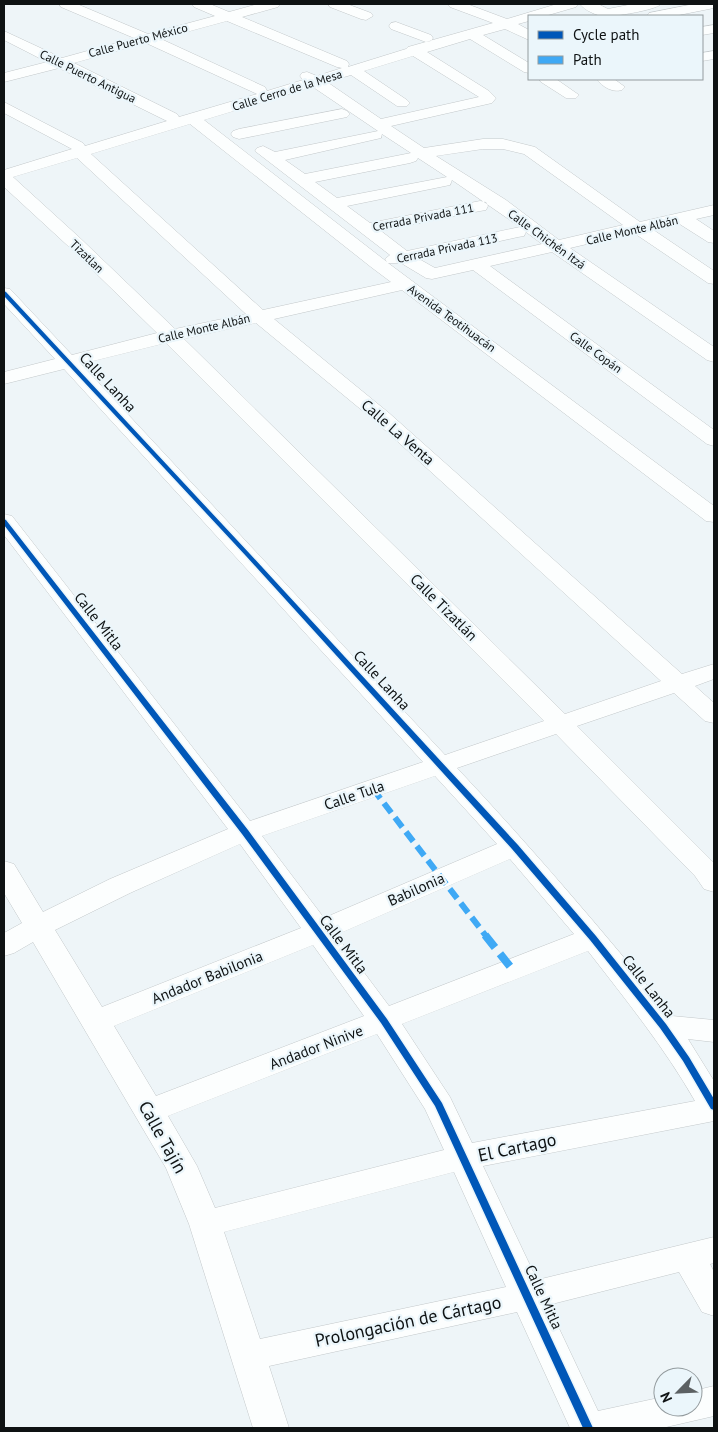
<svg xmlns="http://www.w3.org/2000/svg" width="718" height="1432" font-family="'PT Sans',sans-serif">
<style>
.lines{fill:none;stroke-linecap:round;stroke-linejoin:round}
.minor-casing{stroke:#c3c8ca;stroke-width:1}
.minor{fill:#fcfefe;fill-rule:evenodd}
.quiet-far1{stroke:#3fa9f5;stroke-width:6;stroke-dasharray:12 6;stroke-linecap:butt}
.quiet{stroke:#3fa9f5;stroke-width:8;stroke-dasharray:16 8;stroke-linecap:butt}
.cycleway-casing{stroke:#ebf6fb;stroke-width:3}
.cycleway{fill:#0057b8;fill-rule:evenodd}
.labels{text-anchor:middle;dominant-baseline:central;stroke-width:4.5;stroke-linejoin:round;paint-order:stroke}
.far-street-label{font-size:12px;fill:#0e1213;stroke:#ebf6fb}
.street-label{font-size:15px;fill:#0e1213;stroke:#ebf6fb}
.near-street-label{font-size:18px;fill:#0e1213;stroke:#ebf6fb}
</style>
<rect width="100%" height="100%" fill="#eef5f8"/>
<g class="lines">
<defs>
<path id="minor" d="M59,4H77L148,34L215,16L194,7L192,4H210L229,12L258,4H280L278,7L242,17L347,61L349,64L348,67L406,49L408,47L493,23L450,7L448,4H467L507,19L557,4H578L576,7L545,16H529V21L518,24L529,30V40L505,29L483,35L529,63V73L524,72L470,39L427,52L489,91L496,98L492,103L391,126L424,148L483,139H503L535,147L640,222L714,205V215L696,219L714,231V243L708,242L678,223L652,229L714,271V284L708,283L634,233L570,248L714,347V362L707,360L552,252L490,266L714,430V446L707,444L473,270L432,279L426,278L401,263H388L714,506V522L706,521L402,290L274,319L389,413L682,674L714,664V679L695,686L714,703V723L705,721L674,693L577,726L714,863V892L704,889L695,876L556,734L457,768C532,848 603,931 672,1016L714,1020V1042L688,1039L714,1081V1121L483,1166L537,1280L714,1237V1263L710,1264L714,1272V1316L702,1312L679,1272L548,1305L598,1411L663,1397V1407H693V1391L714,1386V1416L662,1428H570L517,1312L269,1366L289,1428H253L189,1224L166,1168L33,942L14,953L4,956V933L22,923L4,893V861L14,864L43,912L110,879L228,829L4,535V514L12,516L250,821L423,762L64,369L4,384V372L55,359L4,304V288L10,289L72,355L157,333L67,245L4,187V170L72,149L4,113V102L83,143L85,146L167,121L59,68L4,82V73L47,62L4,40V31L62,58L134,38L61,7ZM227,21L337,67L342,68L317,76L307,72L302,73L300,76L303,80L267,91L265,87L161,39ZM146,43L255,93L257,94L179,117L177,114L74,63ZM413,56L479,97L381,119L327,82L351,75L397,106H407L410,103L407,100L364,71ZM313,87L378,131L275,152L263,146L257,148L255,151L390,255L385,259L387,262L204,120ZM190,124L371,267L391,282L263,310L91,154ZM382,134L411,153L305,174L285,160L381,138ZM483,149H503L524,154L623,225L559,240L506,200L436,156ZM77,158L246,314L175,329L80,238L13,177ZM418,158L447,177L337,198L315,182L410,163L416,161ZM452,180L520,227L407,251L381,231L480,211L486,210L488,206L486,202L480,201L370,223L347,206L450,185ZM526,232L542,244L435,268L419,259L518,237L524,236ZM256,323L375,421L661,681L565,714L184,339ZM166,343L544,721L445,755L81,364ZM435,776L497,844L324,918L262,836ZM240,844L301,928L102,1007L55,930L130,893ZM510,859L574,934L389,1006L336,935ZM313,945L364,1016L156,1096L114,1026ZM588,951C626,1000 664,1047 695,1101L472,1143L450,1097L402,1024ZM377,1034L425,1109L444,1150L215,1208L197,1166L168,1116ZM454,1172L506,1287L260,1339L224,1232Z
M328,4H347L371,13L373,16L366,20L361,19L330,7Z
M580,4H598L608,9L633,4H661C656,10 613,17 604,16C597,16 584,10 580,4Z
M694,4H714V8L674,16H647L649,13Z
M396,22L431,35L433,38L431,41L426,42L391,29L389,26L391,23Z
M714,25V33L702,35V27Z
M714,51V59L702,61V53Z
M539,79H556L579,95L576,98H566L541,82Z
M597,79H614L625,87L622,90C613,93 602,87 597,79Z
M342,109L347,111L350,114L347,117L239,139L233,137L231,134L233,131L239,129Z"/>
</defs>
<use href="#minor" class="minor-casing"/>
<use href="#minor" class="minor"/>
<path class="quiet-far1" d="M373,789L486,936"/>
<path class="quiet" d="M485,935L512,969"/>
<defs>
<path id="cycleway" d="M4,291L6,292L250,554L518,845L596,936L666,1024L689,1057L714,1099V1110L711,1109L683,1061L660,1028L590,940L512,849L246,556L4,296Z
M4,519L6,520L248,830L387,1019L442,1103L593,1428H583L435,1106L381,1023L242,834L4,525Z"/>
</defs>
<use href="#cycleway" class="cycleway-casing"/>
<use href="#cycleway" class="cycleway"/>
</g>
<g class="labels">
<g class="far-street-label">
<text transform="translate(138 40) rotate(-15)">Calle Puerto México</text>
<text transform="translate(88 76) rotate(26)">Calle Puerto Antigua</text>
<text transform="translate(287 90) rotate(-17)">Calle Cerro de la Mesa</text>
<text transform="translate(423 217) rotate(-11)">Cerrada Privada 111</text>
<text transform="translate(632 230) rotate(-13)">Calle Monte Albán</text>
<text transform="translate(547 239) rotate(36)">Calle Chichén Itzá</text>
<text transform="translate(447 248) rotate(-12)">Cerrada Privada 113</text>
<text transform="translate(87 256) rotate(44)">Tizatlan</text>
<text transform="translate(452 318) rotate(36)">Avenida Teotihuacán</text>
<text transform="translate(204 328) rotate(-13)">Calle Monte Albán</text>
<text transform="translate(596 352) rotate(36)">Calle Copán</text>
</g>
<g class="street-label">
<text transform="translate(108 382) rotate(47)">Calle Lanha</text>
<text transform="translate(398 432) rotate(41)">Calle La Venta</text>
<text transform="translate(444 607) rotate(45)">Calle Tizatlán</text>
<text transform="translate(99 621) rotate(52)">Calle Mitla</text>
<text transform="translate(382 680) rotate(47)">Calle Lanha</text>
<text transform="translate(354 795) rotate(-19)">Calle Tula</text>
<text transform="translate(416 889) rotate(-24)">Babilonia</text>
<text transform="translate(344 944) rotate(53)">Calle Mitla</text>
<text transform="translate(207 977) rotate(-22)">Andador Babilonia</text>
<text transform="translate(649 986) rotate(52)">Calle Lanha</text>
<text transform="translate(316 1047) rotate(-21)">Andador Ninive</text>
<text transform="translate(544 1297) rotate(65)">Calle Mitla</text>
</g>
<g class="near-street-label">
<text transform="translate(163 1137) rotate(61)">Calle Tajín</text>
<text transform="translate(517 1147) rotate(-12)">El Cartago</text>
<text transform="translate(408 1321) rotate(-12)">Prolongación de Cártago</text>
</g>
</g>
<rect width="718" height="1432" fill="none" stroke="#0e1213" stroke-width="10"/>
<rect x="528" y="15" width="175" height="65" fill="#ebf6fb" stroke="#939b9e"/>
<rect x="538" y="31" width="25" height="8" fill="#0057b8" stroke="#939b9e"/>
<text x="573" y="40" font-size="15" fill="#0e1213">Cycle path</text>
<rect x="538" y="56" width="25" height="8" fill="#3fa9f5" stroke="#939b9e"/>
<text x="573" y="65" font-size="15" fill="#0e1213">Path</text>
<g transform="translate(678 1392) rotate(246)"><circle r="24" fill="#ebf6fb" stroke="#939b9e"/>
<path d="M0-4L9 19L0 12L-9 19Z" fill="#5c6163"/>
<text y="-8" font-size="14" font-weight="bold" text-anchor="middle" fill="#0e1213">N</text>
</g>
</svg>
